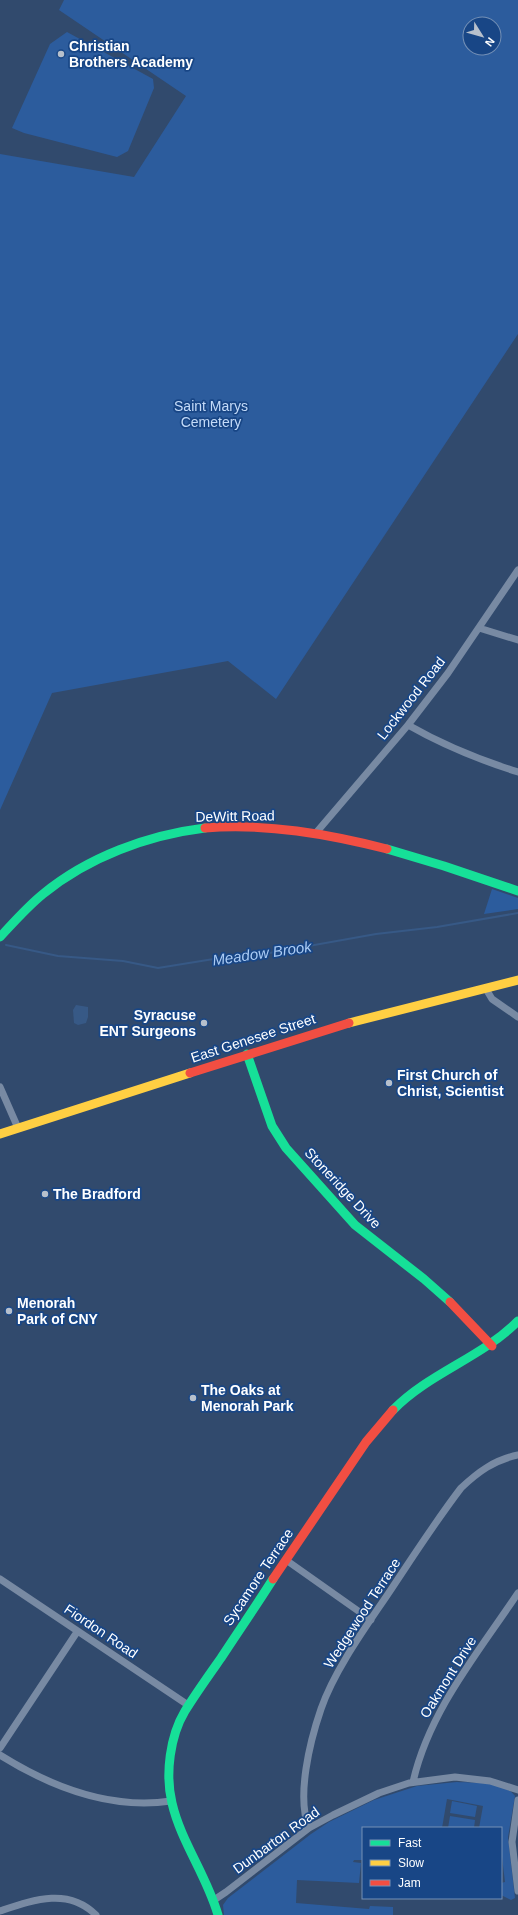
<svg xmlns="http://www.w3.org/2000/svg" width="518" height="1915" font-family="Arial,sans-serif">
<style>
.green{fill:#2c5c9d;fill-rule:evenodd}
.water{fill:#375986}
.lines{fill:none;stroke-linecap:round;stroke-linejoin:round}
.stream{stroke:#375986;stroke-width:2}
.street{stroke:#788aa3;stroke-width:7}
.fast{stroke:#16e098;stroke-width:9}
.slow{stroke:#ffcf43;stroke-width:9}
.jam{stroke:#f24e42;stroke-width:9}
.poi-dot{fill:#b7c0cc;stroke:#184686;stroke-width:1.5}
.labels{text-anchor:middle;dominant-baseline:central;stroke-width:3.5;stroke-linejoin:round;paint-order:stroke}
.poi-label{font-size:14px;font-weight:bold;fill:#fff;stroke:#184686;text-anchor:start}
.park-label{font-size:14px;fill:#c4dbf9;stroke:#184686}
.street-label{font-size:14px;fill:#fff;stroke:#184686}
.water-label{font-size:15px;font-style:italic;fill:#aacbf4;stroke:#184686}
</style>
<rect width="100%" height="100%" fill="#314a6d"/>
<path class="green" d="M64,0H518V334L276,699L228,661L52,693L0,810V154L134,177L186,96L59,10ZM470,24H494V48H470Z
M67,32L153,79L154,88L128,151L117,157L24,133L12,128L50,44Z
M492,889L518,898V909L484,914Z
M457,1782C474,1783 504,1781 515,1796L508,1837L515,1898L511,1900L501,1895V1883L505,1882L501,1849V1828H479L483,1806L447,1799L442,1828H363V1860H354L353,1862L361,1863L359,1883L297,1880L296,1903L369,1909L370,1906L393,1907V1915H224L223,1905L228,1898L311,1834L329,1822L374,1800L417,1786Z
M452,1801L477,1806L475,1817L450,1813Z
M450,1816L475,1820L474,1828H448Z"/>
<path class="water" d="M76,1005L88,1007V1017L86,1023L78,1025L74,1023L73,1010Z"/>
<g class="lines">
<path class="stream" d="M6,945L58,956L123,961L158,968L226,957L253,956L376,934L437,927L518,913"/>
<path class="street" d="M479,628L518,640
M408,725C443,745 480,760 518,772
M315,834L408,725L448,673L518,570
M486,989L492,999L518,1017
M0,1087L18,1128
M286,1560L371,1620
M0,1579L188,1705
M0,1748L77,1632
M0,1755C51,1787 110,1810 171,1801
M413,1782C429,1711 478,1653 518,1593
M518,1800L512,1842L518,1891
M309,1828C296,1797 310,1741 321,1709C334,1671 365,1628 388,1594C412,1558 435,1522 461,1488C478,1472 494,1460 518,1455
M214,1900L226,1892L309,1828L333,1815L379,1793L409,1783L455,1777L490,1781L518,1790
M0,1911C33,1900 68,1887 96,1915"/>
<path class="fast" d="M387,849L444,866L518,891
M0,937C14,922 27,907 43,894C88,857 148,835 205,828
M247,1054L272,1126L286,1148L355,1225L424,1279L450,1302
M393,1410C429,1373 481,1358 518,1321
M218,1915C207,1876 181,1842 172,1803C165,1774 170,1736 185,1711C196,1693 209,1675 221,1658C238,1632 256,1606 273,1579"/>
<path class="slow" d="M349,1023L518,980
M0,1134L190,1073"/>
<path class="jam" d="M205,828C266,823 328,834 387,849
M190,1073L349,1023
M450,1302L492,1346
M273,1579L366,1442L393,1410"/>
</g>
<g class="poi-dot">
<circle cx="61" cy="54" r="4"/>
<circle cx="204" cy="1023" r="4"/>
<circle cx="389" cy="1083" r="4"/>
<circle cx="45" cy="1194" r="4"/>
<circle cx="9" cy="1311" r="4"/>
<circle cx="193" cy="1398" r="4"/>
</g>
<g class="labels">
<g class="poi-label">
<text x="69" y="46">Christian<tspan x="69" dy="16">Brothers Academy</tspan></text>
<text x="196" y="1015" text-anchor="end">Syracuse<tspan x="196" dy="16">ENT Surgeons</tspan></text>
<text x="397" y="1075">First Church of<tspan x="397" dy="16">Christ, Scientist</tspan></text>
<text x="53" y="1194">The Bradford</text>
<text x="17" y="1303">Menorah<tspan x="17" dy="16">Park of CNY</tspan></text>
<text x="201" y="1390">The Oaks at<tspan x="201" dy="16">Menorah Park</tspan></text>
</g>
<g class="park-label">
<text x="211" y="406">Saint Marys<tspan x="211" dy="16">Cemetery</tspan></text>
</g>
<g class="street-label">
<text transform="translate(411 698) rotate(-52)">Lockwood Road</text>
<text transform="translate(235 816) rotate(-1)">DeWitt Road</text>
<text transform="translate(253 1038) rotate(-18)">East Genesee Street</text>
<text transform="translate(343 1188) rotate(47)">Stoneridge Drive</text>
<text transform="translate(258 1577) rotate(-56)">Sycamore Terrace</text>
<text transform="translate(362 1613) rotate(-57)">Wedgewood Terrace</text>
<text transform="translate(101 1631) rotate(34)">Fiordon Road</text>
<text transform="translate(448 1677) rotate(-58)">Oakmont Drive</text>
<text transform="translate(276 1840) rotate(-36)">Dunbarton Road</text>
</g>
<g class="water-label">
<text transform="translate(262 953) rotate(-8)">Meadow Brook</text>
</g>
</g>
<rect x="362" y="1827" width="140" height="72" fill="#184686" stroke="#7490b6"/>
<rect x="370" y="1840" width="20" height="6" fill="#16e098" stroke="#7490b6"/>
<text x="398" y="1847" font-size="12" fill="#ffffff">Fast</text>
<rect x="370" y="1860" width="20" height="6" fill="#ffcf43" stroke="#7490b6"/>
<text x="398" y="1867" font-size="12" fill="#ffffff">Slow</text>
<rect x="370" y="1880" width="20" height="6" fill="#f24e42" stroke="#7490b6"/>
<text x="398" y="1887" font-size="12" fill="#ffffff">Jam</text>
<g transform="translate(482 36) rotate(127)"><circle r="19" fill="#184686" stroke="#7490b6"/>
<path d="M0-3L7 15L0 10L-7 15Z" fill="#b7c0cc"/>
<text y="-6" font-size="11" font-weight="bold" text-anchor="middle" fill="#ffffff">N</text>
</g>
</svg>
